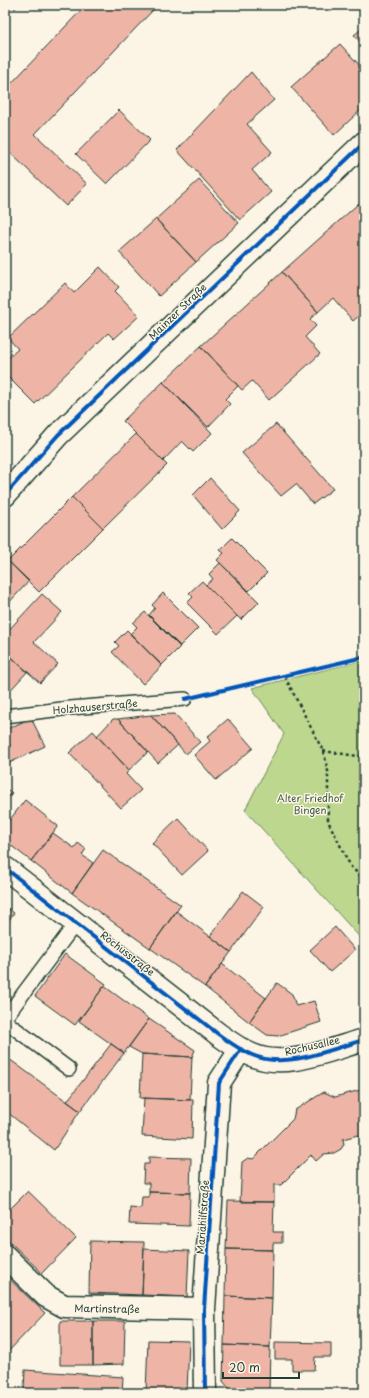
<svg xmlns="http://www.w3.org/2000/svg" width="369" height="1398" font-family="'Playpen Sans',sans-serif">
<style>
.green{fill:#bdd78e;stroke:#6e8a61}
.building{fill:#eeb5a6;stroke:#1f3d34}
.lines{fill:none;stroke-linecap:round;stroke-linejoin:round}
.service-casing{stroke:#1f3d34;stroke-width:16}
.minor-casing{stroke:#1f3d34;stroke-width:25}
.path{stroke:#1f3d34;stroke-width:2.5;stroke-dasharray:3 3;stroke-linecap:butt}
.service{stroke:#fcf5e5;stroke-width:13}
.minor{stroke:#fcf5e5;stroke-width:22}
.cycleway-casing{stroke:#fcf5e5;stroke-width:6}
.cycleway{stroke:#0057b8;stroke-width:4}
.labels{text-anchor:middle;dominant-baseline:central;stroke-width:3;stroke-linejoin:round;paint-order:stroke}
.street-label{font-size:10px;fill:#1f3d34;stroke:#fcf5e5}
.park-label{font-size:10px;fill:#3f5c46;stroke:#fcf5e5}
</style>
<rect width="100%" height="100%" fill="#fcf5e5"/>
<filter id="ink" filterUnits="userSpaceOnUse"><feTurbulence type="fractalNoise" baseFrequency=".025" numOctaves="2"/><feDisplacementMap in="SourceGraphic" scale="8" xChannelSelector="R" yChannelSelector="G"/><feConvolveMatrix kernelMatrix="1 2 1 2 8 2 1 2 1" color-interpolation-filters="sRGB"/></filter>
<g filter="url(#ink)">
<path class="green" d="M364,660V942L245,810L284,734L252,688Z"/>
<path class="building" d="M86,5H149L154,9L35,134L87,184L66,206L5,148V90Z
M364,27V46L354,35Z
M340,44L364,70V107L334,135L291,87Z
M251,72L274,100L247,124L272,152L252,170L271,192L240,220L177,150Z
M119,110L150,140L107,184L76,154Z
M199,180L239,223L196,262L156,219Z
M364,199V210L358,204Z
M358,204L364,210V311L353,321L333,298L318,312L282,272Z
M156,219L196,262L159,296L119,252Z
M100,267L119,287L115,291L139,316L114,339L108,333L35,404L5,374V361L18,349L8,338L65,283L74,293Z
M282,272L318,312L310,319L316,326L305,337L320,354L269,400L252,381L242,390L201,346Z
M201,346L238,386L225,399L230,404L208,427L163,382Z
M163,382L212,433L193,452L182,441L163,461L123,421Z
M276,424L333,489L313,504L296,484L281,496L242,453Z
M136,434L167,465L103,528L72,497Z
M210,478L240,511L222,529L193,495Z
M72,497L103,528L39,592L8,561Z
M232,538L267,573L249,591L217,560L224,553L220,550Z
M5,558L29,581L5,607Z
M220,563L259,602L241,620L206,585L213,579L209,574Z
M202,581L237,616L218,634L187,603L193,597L189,593Z
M163,593L198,628L180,646L149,615L155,608L152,605Z
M42,594L62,612L34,642L58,664L40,683L5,651V634Z
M145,612L180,647L162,665L130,634L137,627L133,623Z
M127,630L162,666L143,684L112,652L119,646L115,642Z
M5,651L27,672L6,695L5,694Z
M175,714L200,742L186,754L151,715Z
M151,715L178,745L158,763L118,719Z
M31,718L45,746L5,765V748L10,746L5,737V730Z
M113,719H118L148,752L129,770L97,736Z
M228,719L253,748L216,780L194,755L210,741L207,737Z
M93,731L129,770L126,774L141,790L121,808L69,753Z
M5,788L12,793L5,801Z
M25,800L58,826L31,861L5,841V826Z
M178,818L208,851L182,875L152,843Z
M53,833L74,848L78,843L86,849L82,855L93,863L72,893L31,861Z
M103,850L181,905L150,948L72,893Z
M243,891L264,907L231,952L210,936Z
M5,906L14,913L5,926Z
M176,911L231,952L205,987L150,948Z
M335,927L355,950L330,972L310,950Z
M65,954L106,984L75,1025L35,996Z
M222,964L266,998L249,1022L205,987Z
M277,983L292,994L296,1006L314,1001L321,1022L278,1036L267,1035L249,1022Z
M104,986L149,1019L124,1053L79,1021Z
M149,1019L195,1050L192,1057L142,1054L129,1047Z
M111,1044L124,1053L80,1111L67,1101Z
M142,1054L192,1057L190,1100L140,1098Z
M5,1056L80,1111L54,1150L7,1112L5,1115Z
M364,1089V1142L358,1135L343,1139L344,1144L341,1149L334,1153L324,1154L316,1161L311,1155L281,1185H274V1202H240L242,1162L248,1158L253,1159L293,1119L295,1110L324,1092L335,1097Z
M144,1098L193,1100L192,1139L142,1136Z
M149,1157L191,1158L190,1193L149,1192V1183H143L144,1164H149Z
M28,1191L76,1238L42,1273L5,1237V1214Z
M149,1192L190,1193L189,1226L129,1224L130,1207L141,1208L142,1197H149Z
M228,1201L274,1202L273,1232H282V1243H273V1250L226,1249Z
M90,1241L144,1242L142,1295L89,1293Z
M144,1249L189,1251L187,1297L142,1295Z
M226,1249L273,1250L272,1298L225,1296Z
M5,1275L45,1313L5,1355Z
M225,1296L272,1298L270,1347L224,1345Z
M60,1321H93V1365H60Z
M93,1321H125L124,1364L93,1365Z
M148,1340L189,1341L187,1393H146Z
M275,1342L331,1343V1357H315L314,1370H292V1359H275Z
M224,1345L270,1347L269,1392L231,1391L223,1381Z
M25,1370L123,1377L122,1393H69L24,1389Z"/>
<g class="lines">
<defs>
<path id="service" d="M5,716L70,708L185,699
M5,1018L76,923
M5,1021L69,1069"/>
<path id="minor" d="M5,495L58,435L364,143
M5,868L218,1034C229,1042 240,1050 252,1055C286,1070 331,1049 364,1040
M5,1256L46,1296L64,1306L204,1309
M205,1393L204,1309L219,1083L241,1049"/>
</defs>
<use href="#service" class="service-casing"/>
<use href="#minor" class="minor-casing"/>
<path class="path" d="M14,8L18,5
M285,677L323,751L328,771V821L351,867L364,879
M323,751L364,757"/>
<use href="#service" class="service"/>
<use href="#minor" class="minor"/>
<defs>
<path id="cycleway" d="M5,495L58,435L364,143
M185,699L364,657
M5,868L218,1034C229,1042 240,1050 252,1055C286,1070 331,1049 364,1040
M205,1393L204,1309L219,1083L241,1049"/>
</defs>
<use href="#cycleway" class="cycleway-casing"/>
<use href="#cycleway" class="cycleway"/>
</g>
</g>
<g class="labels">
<g class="street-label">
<text transform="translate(177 311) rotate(-44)">Mainzer Straße</text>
<text transform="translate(95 706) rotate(-5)">Holzhauserstraße</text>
<text transform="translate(128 953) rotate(38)">Rochusstraße</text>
<text transform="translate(312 1045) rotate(-13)">Rochusallee</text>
<text transform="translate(202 1217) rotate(-86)">Mariahilfstraße</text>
<text transform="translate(107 1308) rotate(1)">Martinstraße</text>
</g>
<g class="park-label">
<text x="310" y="797">Alter Friedhof<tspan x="310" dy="12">Bingen</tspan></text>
</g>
</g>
<rect width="369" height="1398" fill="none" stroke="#fcf5e5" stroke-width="20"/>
<rect x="10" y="10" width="349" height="1378" fill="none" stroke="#1f3d34" stroke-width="1.5" filter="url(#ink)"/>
<path d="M223 1372v6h76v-6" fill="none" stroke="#1f3d34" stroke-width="2"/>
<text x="229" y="1372" font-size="12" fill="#1f3d34" stroke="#fcf5e5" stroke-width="3" paint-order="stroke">20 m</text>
</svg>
